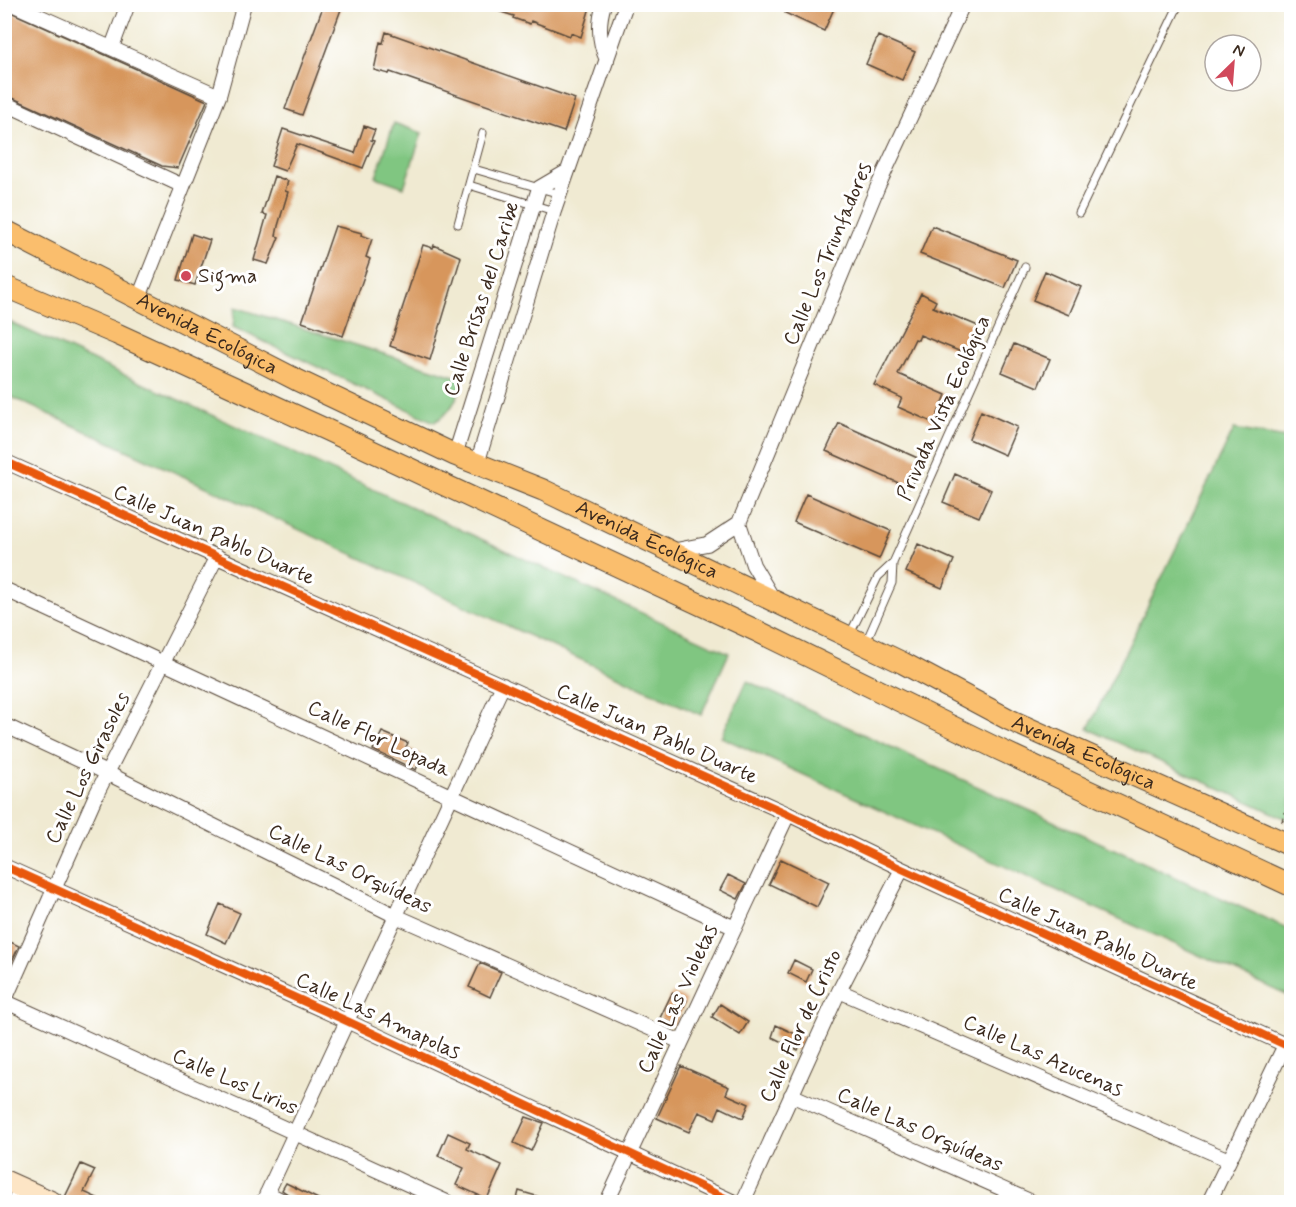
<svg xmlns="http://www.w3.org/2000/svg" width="1296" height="1207" font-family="Mynerve,sans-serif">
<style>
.green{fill:#80c681;stroke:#5e7850;stroke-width:1.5}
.building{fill:#d7965b}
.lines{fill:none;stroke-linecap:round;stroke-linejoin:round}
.lane-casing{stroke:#564739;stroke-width:9}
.street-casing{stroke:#564739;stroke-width:16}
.secondary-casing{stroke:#564739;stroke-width:22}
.primary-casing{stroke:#564739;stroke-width:23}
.path{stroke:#564739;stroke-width:2;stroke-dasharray:4.5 4.5;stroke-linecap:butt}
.lane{stroke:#fff;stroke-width:7}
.street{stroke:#fff;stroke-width:14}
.secondary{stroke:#fde5c5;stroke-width:20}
.primary{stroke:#fabe6d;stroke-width:21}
.cycleway-casing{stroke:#fff;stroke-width:11}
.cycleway{stroke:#e8590c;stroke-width:8}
.poi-dot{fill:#d1495b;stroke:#fff;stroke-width:2}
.labels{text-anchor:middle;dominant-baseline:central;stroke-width:6;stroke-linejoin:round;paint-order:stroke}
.street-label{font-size:21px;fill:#3b2a1e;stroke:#fff}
.poi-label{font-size:21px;fill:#3b2a1e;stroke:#fff;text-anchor:start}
</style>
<rect width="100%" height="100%" fill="#fff"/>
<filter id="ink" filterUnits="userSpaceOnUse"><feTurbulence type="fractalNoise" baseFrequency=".0167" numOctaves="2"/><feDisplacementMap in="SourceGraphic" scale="12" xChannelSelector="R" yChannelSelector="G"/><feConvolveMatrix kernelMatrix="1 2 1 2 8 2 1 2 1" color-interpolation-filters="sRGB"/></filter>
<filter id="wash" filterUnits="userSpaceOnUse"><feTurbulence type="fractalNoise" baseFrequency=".008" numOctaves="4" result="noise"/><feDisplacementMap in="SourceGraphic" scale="24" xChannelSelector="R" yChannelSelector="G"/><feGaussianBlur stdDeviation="1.35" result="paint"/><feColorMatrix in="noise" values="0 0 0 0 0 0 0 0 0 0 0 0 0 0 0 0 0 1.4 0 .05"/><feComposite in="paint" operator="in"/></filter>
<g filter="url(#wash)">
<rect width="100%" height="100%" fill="#f0ead2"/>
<path class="green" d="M394,123L422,133L404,187L376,177Z
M235,307L464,379C457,398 452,413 434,422L233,327Z
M5,320L729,653L701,715L5,394Z
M1234,429L1291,439V821L1088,729Z
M747,681L1291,930V997L721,737Z"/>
<g id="blocks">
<path class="building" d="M324,4H343L302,115L285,109Z
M485,4H591L581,37L571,33L570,36L531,21L530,24L513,18L514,16L485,7Z
M789,4H836L824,31L785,13Z
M4,9L207,101L178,168L162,166L4,94Z
M386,32L575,99L564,132L390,72L389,74L374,70L380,42L383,43Z
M878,36L915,52L902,80L866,64Z
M364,126L375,130L371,140L374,141L363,168L297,144L285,171L271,166L283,129L355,153Z
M274,176L288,181L285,191L288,192L278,226L276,236L279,237L268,264L254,260L267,215L262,214Z
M335,226L362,233L361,235L372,239L366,257L370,259L343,336L302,322Z
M932,226L1017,260L1005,288L920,254Z
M192,234L210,240L195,285L178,280Z
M423,245L433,248L434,245L461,257L430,360L390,346Z
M1045,271L1081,287L1069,315L1033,300Z
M921,293L936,301L933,307L978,326L966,354L920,335L918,340L915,339L898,374L946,395L934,423L898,407L902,398L874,385Z
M1014,344L1050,359L1038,387L1002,372Z
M981,411L1017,427L1005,455L969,439Z
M839,423L922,460L910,488L826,451Z
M955,474L991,490L979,517L943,502Z
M806,494L891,531L879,559L794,522Z
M918,544L954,560L942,588L906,572Z
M382,732L408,743L406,747L422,755L416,770L373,750Z
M781,859L829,882L817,907L769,884Z
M728,875L746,884L738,899L720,890Z
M220,904L240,913L226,943L207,934Z
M4,939L19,946L12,961L4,957Z
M794,960L812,969L806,982L788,973Z
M480,963L501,972L490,997L469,987Z
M672,993L687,1000L675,1025L660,1018Z
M720,1004L748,1022L740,1035L712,1017Z
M776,1025L804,1038L798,1050L772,1037Z
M681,1066L729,1087L726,1094L749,1104L743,1118L720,1107L715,1119L699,1112L689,1132L657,1118Z
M526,1117L544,1123L531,1151L514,1143Z
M448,1133L470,1143L467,1149L502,1165L487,1199L456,1185L464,1168L438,1156Z
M81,1164L95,1170L84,1192L108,1203H77L65,1197Z
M286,1183L326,1203H294L292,1197L282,1190Z
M519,1191L550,1200L549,1203H516Z"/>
</g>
</g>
<g filter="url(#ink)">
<use href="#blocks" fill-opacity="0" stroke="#564739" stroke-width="1.5"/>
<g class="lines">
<defs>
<path id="lane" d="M474,169L560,194
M469,185L554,211
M1079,213L1179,4
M458,224L483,133
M850,634L878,577L893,563L1025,267
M866,642L892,583L893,563"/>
<path id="street" d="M12,4L219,96
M604,4C598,23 599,43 607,60
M112,47L128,4
M4,103L183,186
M138,300L219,96L244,4
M455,455L539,188L568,171
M4,461L788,814L902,869L1292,1048
M477,464L554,211L626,4
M739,523L753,565L772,597
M671,551L707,544L739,523L878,186L963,4
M4,589L735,928
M4,725L107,773L398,917L681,1042
M4,866L349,1022L734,1202
M839,991L1229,1160
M4,1001L447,1202
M4,1002L95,797L217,556
M791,1095L1032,1202
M267,1193L285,1202
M15,1202L20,1187
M263,1202L503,685
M607,1202L788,814
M743,1202L839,991L902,869
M1209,1202L1285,1045"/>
<path id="secondary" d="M4,1180L53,1202"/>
<g id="primary">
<path id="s1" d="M4,230L297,380L455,455L543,490L903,663L1010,720L1292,846"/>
<path d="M4,286L117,334L327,430L757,631L996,748L1292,886"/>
</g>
</defs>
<use href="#lane" class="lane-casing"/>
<use href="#street" class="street-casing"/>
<use href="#secondary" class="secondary-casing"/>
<use href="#primary" class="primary-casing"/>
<path class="path" d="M1282,822L1292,794"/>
<use href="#lane" class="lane"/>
<use href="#street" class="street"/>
<use href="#secondary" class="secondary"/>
<use href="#primary" class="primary"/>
<defs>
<path id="cycleway" d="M4,461L788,814L902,869L1292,1048
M4,866L349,1022L734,1202"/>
</defs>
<use href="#cycleway" class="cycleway-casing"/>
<use href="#cycleway" class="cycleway"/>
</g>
</g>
<circle class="poi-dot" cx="186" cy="276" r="6"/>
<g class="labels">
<g class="street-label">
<text transform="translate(828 254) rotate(-67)">Calle Los Triunfadores</text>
<text transform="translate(482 299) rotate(-72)">Calle Brisas del Caribe</text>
<text stroke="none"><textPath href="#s1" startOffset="228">Avenida Ecológica</textPath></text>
<text transform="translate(944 408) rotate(-66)">Privada Vista Ecológica</text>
<text transform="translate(214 535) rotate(24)">Calle Juan Pablo Duarte</text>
<text stroke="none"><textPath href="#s1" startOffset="714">Avenida Ecológica</textPath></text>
<text transform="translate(657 734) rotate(24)">Calle Juan Pablo Duarte</text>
<text transform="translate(379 739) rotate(25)">Calle Flor Lopada</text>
<text stroke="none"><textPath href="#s1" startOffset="1200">Avenida Ecológica</textPath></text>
<text transform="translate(88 768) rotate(-64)">Calle Los Girasoles</text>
<text transform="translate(350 869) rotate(26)">Calle Las Orquídeas</text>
<text transform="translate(1098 939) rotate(25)">Calle Juan Pablo Duarte</text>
<text transform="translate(678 999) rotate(-65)">Calle Las Violetas</text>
<text transform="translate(378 1016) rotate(25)">Calle Las Amapolas</text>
<text transform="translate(801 1026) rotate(-65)">Calle Flor de Cristo</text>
<text transform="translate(1043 1056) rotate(24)">Calle Las Azucenas</text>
<text transform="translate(235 1082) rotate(24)">Calle Los Lirios</text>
<text transform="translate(920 1130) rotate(24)">Calle Las Orquídeas</text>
</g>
<g class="poi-label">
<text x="198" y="276">Sigma</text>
</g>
</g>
<rect width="1296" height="1207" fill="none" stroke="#fff" stroke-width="24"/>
<g transform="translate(1233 63) rotate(25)"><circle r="28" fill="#ffffff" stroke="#b1aaa5" stroke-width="1.5"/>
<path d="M0-4.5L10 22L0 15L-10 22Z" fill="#d1495b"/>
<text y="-9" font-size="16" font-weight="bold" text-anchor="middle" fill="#3b2a1e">N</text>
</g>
</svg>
